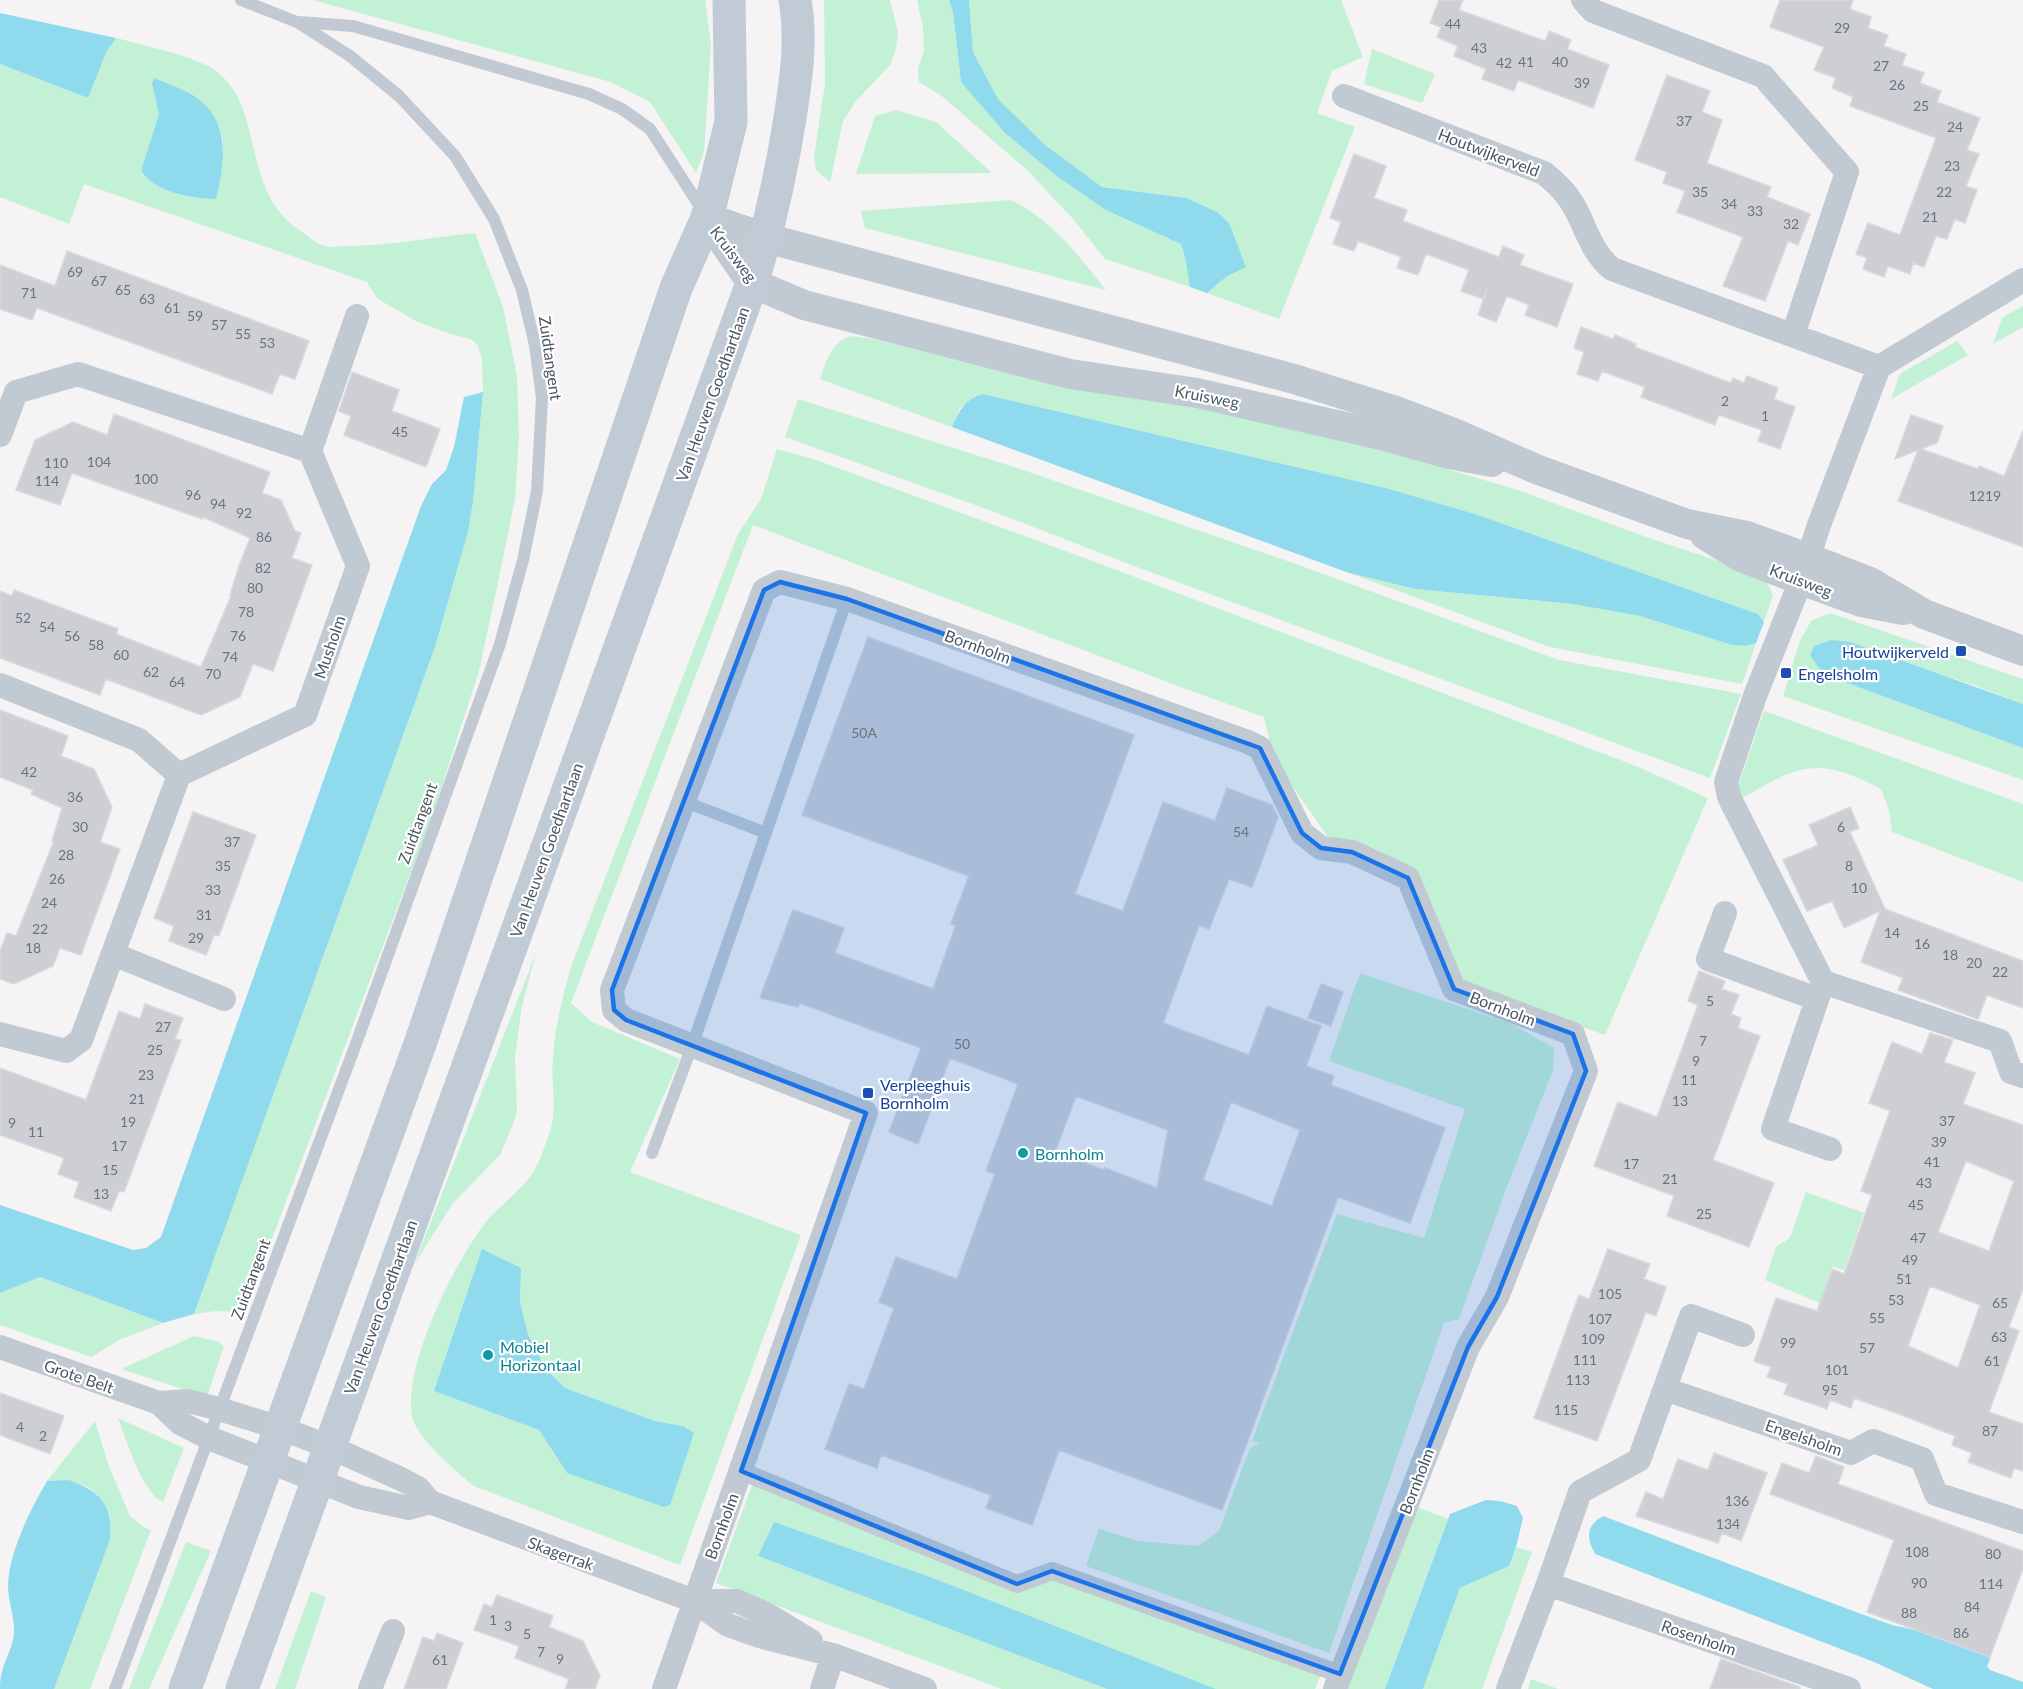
<svg xmlns="http://www.w3.org/2000/svg" width="2023" height="1689" font-family="Lato,sans-serif">
<style>
.green{fill:#c3f1d5;fill-rule:evenodd}
.water{fill:#90daee}
.building{fill:#cdcfd5;stroke:#d7d9de;stroke-width:1.5;fill-rule:evenodd}
.lines{fill:none;stroke-linecap:round;stroke-linejoin:round}
.service{stroke:#c1cad2;stroke-width:12}
.pedestrian{stroke:#c1cad2;stroke-width:18}
.minor{stroke:#c1cad2;stroke-width:24}
.tertiary{stroke:#c1cad2;stroke-width:30}
.secondary{stroke:#c1cbd6;stroke-width:33}
.marked{fill:#1a73e8;fill-opacity:0.2;stroke:#1a73e8;stroke-width:4.5;stroke-linejoin:round}
.transit-dot{fill:#1a4fb4;stroke:#fff;stroke-width:2}
.culture-dot{fill:#0f9aa8;stroke:#fff;stroke-width:2}
.labels{text-anchor:middle;dominant-baseline:central;stroke-width:4.5;stroke-linejoin:round;paint-order:stroke}
.number-label{font-size:14px;fill:#6b747e}
.street-label{font-size:16px;fill:#4a5661;stroke:#fff}
.transit-label{font-size:16px;fill:#164399;stroke:#fff;text-anchor:start}
.culture-label{font-size:16px;fill:#0d838f;stroke:#fff;text-anchor:start}
</style>
<rect width="100%" height="100%" fill="#f5f3f3"/>
<path class="green" d="M313,0H705L711,45L704,151L696,173L650,102L611,82Z
M824,0H890L898,33L896,49L890,65L856,101L843,121L830,182L816,170L814,157L825,83Z
M917,0H949L953,12L961,82L1160,234L1181,244L1185,257L1190,287L1105,259L1074,220L1027,170L943,97L919,82L918,68L924,51L923,28Z
M969,0H1341L1363,57L1332,71L1317,113L1355,127L1279,319L1207,293L1227,276L1186,198L1102,187L1044,144L998,99L973,52Z
M116,38C141,45 202,57 220,74C266,116 240,192 302,232C308,236 317,245 325,246C332,248 341,246 348,246C390,246 433,237 475,233L503,307L517,376L519,438L515,499L497,587L479,671L431,819L273,1236L241,1312L217,1311L194,1314L435,647L468,532L473,502L483,392L482,359L478,346L471,339L453,335L416,321L388,305L377,298L367,282L84,184L69,224L0,197V64L88,98L106,53ZM159,114L219,126L223,140L222,173L144,176L141,172Z
M1372,49L1435,74L1422,103L1364,84Z
M896,110L936,122L992,173L856,174L875,116Z
M1011,200C1051,219 1079,256 1106,290L865,228L861,211Z
M2023,306V327L1993,344L2002,318Z
M852,336L873,339L982,366L1195,405L1393,453L1518,490L1649,538L1737,567L1766,580L1773,595L1764,622L1758,614L1475,514L1386,488L983,394L960,408L952,427L820,379C826,361 832,341 852,336Z
M1957,341L1968,355L1891,399L1900,374Z
M798,399L1020,469L1296,564L1559,660L1741,694L1710,778L1134,566L992,511L785,437Z
M777,449L816,460L1090,560L1631,764L1708,798L1605,1035L1455,982L1407,866L1327,836L1274,759L1264,717L1194,692L753,525L571,1003L592,1022L680,1059L630,1172L801,1235L680,1565L474,1486C457,1472 416,1438 412,1416C403,1366 453,1267 482,1227C495,1209 515,1196 529,1178C538,1168 543,1150 548,1137C559,1110 550,1084 553,1057C555,1025 563,995 572,964L738,534L761,499ZM521,1268L520,1302L528,1334L545,1368L565,1388L655,1421L683,1426L567,1473L539,1430L434,1391Z
M1349,573L1415,589L1573,604L1640,616L1732,645L1745,646L1756,643L1742,684L1550,647Z
M1830,613L2023,679V704L1974,685L1831,640L1814,646L1810,655L1823,674L2023,748V780L1783,696L1799,643L1811,621Z
M1764,711L2023,804V882L1892,832L1889,810L1881,789C1816,755 1798,765 1738,801L1735,795Z
M536,953L522,1006L515,1057L517,1110L514,1122L500,1155L453,1203L414,1265Z
M1360,973L1510,1023L1554,1048L1553,1070L1506,1189L1459,1319L1444,1323L1329,1653L1086,1566L1099,1529L1139,1541L1198,1546L1219,1531L1250,1448L1260,1443L1252,1441L1337,1214L1424,1238L1465,1109L1329,1061Z
M1806,1192L1864,1213L1844,1270L1832,1266L1820,1303L1765,1280L1776,1247L1790,1238Z
M40,1277L163,1323L121,1339L91,1357L0,1325V1293Z
M194,1336L219,1342L224,1346L207,1397L121,1369Z
M118,1418L184,1448L163,1502C141,1492 127,1440 118,1418Z
M95,1421L108,1464L130,1516L145,1528L151,1530L90,1689H54L110,1540C114,1495 89,1479 47,1481Z
M753,1483L1017,1591L1051,1578L1321,1674L1315,1689H1216L933,1578L774,1522L758,1556L1107,1689H1002L716,1583Z
M1410,1504L1448,1519L1385,1689H1344Z
M186,1542L211,1551L149,1689H129Z
M1516,1547L1532,1552L1482,1689H1423L1460,1588L1509,1566Z
M311,1591L326,1597L295,1689H275Z
M1531,1679L1558,1689H1528Z"/>
<path class="water" d="M949,0H969L973,52L998,99L1044,144L1102,187L1186,198L1217,212L1229,223L1246,267L1227,276L1207,293L1190,287L1185,257L1181,244L1106,210L1058,177L1005,133L961,82L953,12Z
M0,13L116,38L106,53L88,98L0,64Z
M154,78C170,85 188,90 201,101C231,126 224,166 216,199C191,198 156,193 141,171L159,114L152,83Z
M483,392L473,502L468,532L435,647L194,1314L163,1323L40,1277L0,1293V1205L133,1250L146,1248L161,1237L421,506L432,484L446,470L454,447L464,397Z
M983,394L1386,488L1475,514L1758,614L1764,622L1756,643L1745,646L1732,645L1640,616L1573,604L1415,589L1349,573L952,427C959,411 965,399 983,394Z
M1831,640L1850,642L2023,704V748L1823,674L1810,655L1814,646Z
M482,1249L521,1268L520,1302L528,1334L545,1368L565,1388L655,1421L683,1426L694,1433L670,1505L664,1507L567,1473L539,1430L434,1391Z
M69,1480C101,1492 113,1504 110,1540L54,1689H0C0,1667 8,1659 13,1640C17,1621 8,1604 8,1585C9,1551 31,1509 47,1481Z
M1486,1500L1500,1501L1517,1506L1523,1518L1516,1547L1509,1566L1460,1588L1423,1689H1385L1450,1514Z
M1603,1516L1853,1611L1892,1625L1939,1635L1987,1653L1990,1659L1987,1666L1990,1670L2023,1682V1689H1933L1874,1662L1595,1554C1586,1537 1586,1526 1603,1516Z
M774,1522L933,1578L1216,1689H1107L758,1556Z"/>
<path class="building" d="M1439,0H1463L1459,10L1545,41L1549,31L1571,40L1567,49L1609,65L1593,108L1518,80L1514,91L1482,79L1486,69L1454,56L1458,46L1437,37L1441,27L1430,23Z
M1780,0H1853L1850,9L1871,17L1868,28L1888,35L1884,46L1906,54L1902,65L1924,73L1920,83L1941,91L1937,102L1980,118L1967,150L1979,154L1966,186L1977,190L1965,223L1955,219L1947,239L1936,236L1924,267L1913,263L1910,274L1888,266L1884,277L1863,269L1867,258L1856,254L1868,223L1900,235L1936,138L1850,106L1853,97L1832,88L1836,78L1814,70L1824,47L1770,27Z
M1667,75L1710,91L1702,112L1722,120L1707,163L1771,187L1767,197L1810,214L1798,245L1788,241L1765,301L1723,286L1743,237L1677,212L1685,191L1663,183L1667,172L1635,160Z
M1354,154L1386,166L1374,198L1407,210L1403,221L1499,257L1503,246L1524,255L1520,265L1573,284L1557,327L1525,315L1529,305L1507,296L1496,322L1478,315L1487,289L1483,299L1461,291L1469,270L1426,254L1418,275L1397,268L1401,257L1380,249L1358,241L1354,251L1333,244L1341,222L1330,218Z
M67,251L309,341L295,379L280,374L272,394L37,308L32,320L0,309V265L55,286Z
M1581,327L1613,339L1615,335L1636,344L1635,347L1731,383L1733,378L1744,383L1747,376L1778,388L1774,399L1795,407L1780,449L1758,441L1762,430L1719,415L1715,425L1673,409L1641,397L1645,387L1623,379L1602,371L1598,381L1577,374L1584,352L1574,348Z
M352,372L399,390L392,411L440,429L426,467L344,435L351,416L339,411Z
M114,414L270,472L262,493L281,500L295,531L301,533L292,558L312,565L273,671L253,664L240,697L201,715L106,679L100,695L0,658V591L12,596L14,590L118,629L116,634L201,667L231,596L230,595L239,566L250,538L203,517L202,519L72,473L60,505L16,490L35,440L73,422L107,435Z
M1911,415L1943,426L1937,443L1921,449L1978,469L1979,466L2004,476L2023,431V547L1898,501L1918,450L1895,459Z
M868,637L1134,735L1075,894L1123,911L1163,802L1215,821L1227,788L1272,805L1278,817L1252,887L1229,879L1209,929L1199,925L1163,1023L1249,1055L1267,1006L1321,1026L1306,1066L1334,1076L1331,1085L1445,1128L1410,1223L1338,1197L1222,1510L1059,1450L1032,1525L986,1508L991,1495L881,1455L877,1468L825,1449L849,1384L864,1389L894,1308L879,1302L896,1257L957,1279L995,1174L986,1171L1018,1084L950,1058L918,1144L889,1132L921,1048L800,1003L798,1007L760,998L793,910L844,928L835,953L933,989L956,925L951,924L969,876L802,815ZM1076,1096L1168,1130L1157,1188L1105,1168L1104,1170L1055,1152ZM1231,1102L1300,1130L1272,1206L1203,1180Z
M0,710L68,736L61,756L94,769L112,807L100,842L120,849L81,955L60,948L53,966L14,984L0,979V951L7,933L16,936L54,841H52L62,808L31,794L33,790L0,777Z
M1850,807L1859,828L1850,832L1885,909L2023,961V1008L1987,995L1978,1019L1898,990L1903,978L1861,962L1880,911L1844,928L1832,901L1807,911L1783,860L1818,845L1809,825Z
M193,812L256,835L219,936L214,935L206,955L169,941L174,926L154,918Z
M1699,971L1725,981L1722,989L1739,995L1731,1014L1741,1018L1738,1028L1760,1036L1713,1160L1774,1183L1749,1247L1667,1216L1674,1196L1594,1166L1618,1102L1657,1117L1698,1005L1688,1001Z
M1321,984L1343,992L1331,1026L1308,1018Z
M145,1004L183,1018L175,1039L181,1040L124,1192L119,1191L111,1211L74,1197L79,1182L58,1174L64,1158L0,1135V1068L86,1100L119,1011L140,1019Z
M1930,1033L1953,1040L1944,1062L1975,1073L1963,1104L2023,1125V1289L2009,1327L2019,1331L1989,1412L2023,1424V1471L2014,1468L2011,1478L1968,1462L1972,1453L1952,1445L1955,1436L1896,1413L1854,1398L1851,1408L1830,1400L1827,1409L1784,1394L1788,1384L1767,1377L1771,1367L1754,1361L1776,1298L1817,1311L1832,1269L1844,1274L1872,1195L1861,1191L1890,1111L1869,1103L1892,1042L1922,1054ZM1966,1161L2014,1181L1989,1251L1938,1232ZM1930,1286L1980,1305L1958,1368L1908,1346Z
M1608,1249L1650,1264L1644,1279L1666,1287L1656,1316L1646,1312L1597,1441L1534,1418L1579,1295L1589,1299Z
M0,1393L64,1416L50,1454L0,1435Z
M1714,1453L1767,1473L1741,1541L1722,1533L1718,1543L1636,1516L1646,1492L1663,1499L1678,1459L1708,1470Z
M1816,1456L1844,1467L1838,1484L2023,1551V1569L1990,1657L1867,1612L1894,1540L1770,1494L1782,1463L1809,1473Z
M497,1595L553,1616L549,1627L583,1641L600,1676L595,1689H565L569,1679L515,1658L519,1646L474,1630L484,1604L492,1607Z
M437,1633L463,1643L446,1689H404L423,1637L434,1641Z
M1721,1659L1800,1687V1689H1710Z"/>
<g class="lines">
<path class="service" d="M298,22L353,26L589,94L622,109L650,129L703,211
M683,801L766,833
M652,1153L692,1046L847,599
M115,1689L357,1041L500,644L523,560L537,491L542,398L535,345L522,290L494,219L455,156L399,96L350,56L297,22L241,0"/>
<path class="pedestrian" d="M741,1471L1017,1584L1052,1571L1340,1674"/>
<path class="minor" d="M1583,0L1593,11L1763,76L1847,172L1793,335
M1344,96L1544,173C1557,184 1567,193 1575,208C1587,230 1592,253 1612,269L1879,367
M0,435L16,392L78,374L310,451
M0,685L139,740L179,775L305,715L358,566L310,451L357,316
M1725,913L1708,959L1817,999
M113,954L224,999
M1823,982L2000,1041L2011,1072L2023,1076
M0,1034L66,1051L81,1040L179,775
M1830,1149L1773,1129L1823,982L1729,797L1726,782L1755,696L1801,580L1819,525L1879,367L2023,280
M0,1347L159,1403L188,1401L219,1409L280,1428L330,1447L403,1480L418,1488L430,1502L694,1601L728,1625L759,1636L833,1655L925,1689
M1665,1389L1851,1453L1873,1441L1922,1459L1936,1494L2023,1522
M159,1403L180,1423L209,1438L359,1497L409,1508L430,1502
M1548,1584L1849,1689
M694,1601H737L768,1615L811,1641
M370,1689L393,1631
M664,1689L866,1113L626,1020L614,1010L612,990L764,590L780,582L847,599L1248,742L1260,748L1302,833L1321,848L1352,852L1408,878L1454,989L1573,1034L1586,1071L1497,1297L1468,1347L1335,1689
M822,1689L833,1655
M1508,1689L1548,1584L1580,1492L1639,1460L1691,1316L1743,1335"/>
<path class="tertiary" d="M707,218L766,238L1294,379L1396,411L1454,433L1536,469L1687,524L1747,536L1808,558L1870,582L1924,614L2023,651
M707,218L752,283L804,305L1070,374L1197,393L1389,437L1449,454L1492,462
M1705,535L1741,557L1801,580L1861,602L1903,610"/>
<path class="secondary" d="M185,1689L420,1044L676,288L707,218L731,122L729,0
M242,1689L752,283C769,229 781,174 790,118C796,79 802,40 795,0"/>
</g>
<path class="marked" d="M780,582L847,599L1260,748L1302,833L1321,848L1352,852L1408,878L1454,989L1573,1034L1586,1071L1497,1297L1468,1347L1340,1674L1052,1571L1017,1584L741,1471L866,1113L626,1020L614,1010L612,990L764,590Z"/>
<g class="transit-dot">
<rect x="1955" y="645" width="12" height="12" rx="3"/>
<rect x="1780" y="667" width="12" height="12" rx="3"/>
<rect x="862" y="1087" width="12" height="12" rx="3"/>
</g>
<g class="culture-dot">
<circle cx="1023" cy="1153" r="6"/>
<circle cx="488" cy="1355" r="6"/>
</g>
<g class="labels">
<g class="number-label">
<text x="1453" y="23">44</text>
<text x="1842" y="27">29</text>
<text x="1479" y="47">43</text>
<text x="1526" y="61">41</text>
<text x="1560" y="61">40</text>
<text x="1504" y="62">42</text>
<text x="1881" y="65">27</text>
<text x="1582" y="82">39</text>
<text x="1897" y="84">26</text>
<text x="1921" y="105">25</text>
<text x="1684" y="120">37</text>
<text x="1955" y="126">24</text>
<text x="1952" y="165">23</text>
<text x="1700" y="191">35</text>
<text x="1944" y="191">22</text>
<text x="1729" y="203">34</text>
<text x="1755" y="210">33</text>
<text x="1930" y="216">21</text>
<text x="1791" y="223">32</text>
<text x="75" y="271">69</text>
<text x="99" y="280">67</text>
<text x="123" y="289">65</text>
<text x="29" y="292">71</text>
<text x="147" y="298">63</text>
<text x="172" y="307">61</text>
<text x="195" y="315">59</text>
<text x="219" y="324">57</text>
<text x="243" y="333">55</text>
<text x="267" y="342">53</text>
<text x="1725" y="400">2</text>
<text x="1765" y="415">1</text>
<text x="400" y="431">45</text>
<text x="99" y="461">104</text>
<text x="56" y="462">110</text>
<text x="146" y="478">100</text>
<text x="47" y="480">114</text>
<text x="193" y="494">96</text>
<text x="1985" y="495">1219</text>
<text x="218" y="503">94</text>
<text x="244" y="512">92</text>
<text x="264" y="536">86</text>
<text x="263" y="567">82</text>
<text x="255" y="587">80</text>
<text x="246" y="611">78</text>
<text x="23" y="617">52</text>
<text x="47" y="626">54</text>
<text x="72" y="635">56</text>
<text x="238" y="635">76</text>
<text x="96" y="644">58</text>
<text x="121" y="654">60</text>
<text x="230" y="656">74</text>
<text x="151" y="671">62</text>
<text x="213" y="673">70</text>
<text x="177" y="681">64</text>
<text x="864" y="732">50A</text>
<text x="29" y="771">42</text>
<text x="75" y="796">36</text>
<text x="80" y="826">30</text>
<text x="1841" y="826">6</text>
<text x="1241" y="831">54</text>
<text x="232" y="841">37</text>
<text x="66" y="854">28</text>
<text x="223" y="865">35</text>
<text x="1849" y="865">8</text>
<text x="57" y="878">26</text>
<text x="1859" y="887">10</text>
<text x="213" y="889">33</text>
<text x="49" y="902">24</text>
<text x="204" y="914">31</text>
<text x="40" y="928">22</text>
<text x="1892" y="932">14</text>
<text x="196" y="937">29</text>
<text x="1922" y="943">16</text>
<text x="33" y="947">18</text>
<text x="1950" y="954">18</text>
<text x="1974" y="962">20</text>
<text x="2000" y="971">22</text>
<text x="1710" y="1000">5</text>
<text x="163" y="1026">27</text>
<text x="1703" y="1040">7</text>
<text x="962" y="1043">50</text>
<text x="155" y="1049">25</text>
<text x="1696" y="1060">9</text>
<text x="146" y="1074">23</text>
<text x="1689" y="1079">11</text>
<text x="137" y="1098">21</text>
<text x="1680" y="1100">13</text>
<text x="1947" y="1120">37</text>
<text x="128" y="1121">19</text>
<text x="12" y="1122">9</text>
<text x="36" y="1131">11</text>
<text x="1939" y="1141">39</text>
<text x="119" y="1145">17</text>
<text x="1932" y="1161">41</text>
<text x="1631" y="1163">17</text>
<text x="110" y="1169">15</text>
<text x="1670" y="1178">21</text>
<text x="1924" y="1182">43</text>
<text x="101" y="1193">13</text>
<text x="1916" y="1204">45</text>
<text x="1704" y="1213">25</text>
<text x="1918" y="1237">47</text>
<text x="1910" y="1259">49</text>
<text x="1904" y="1278">51</text>
<text x="1610" y="1293">105</text>
<text x="1896" y="1299">53</text>
<text x="2000" y="1302">65</text>
<text x="1877" y="1317">55</text>
<text x="1600" y="1318">107</text>
<text x="1999" y="1336">63</text>
<text x="1593" y="1338">109</text>
<text x="1788" y="1342">99</text>
<text x="1867" y="1347">57</text>
<text x="1585" y="1359">111</text>
<text x="1992" y="1360">61</text>
<text x="1837" y="1369">101</text>
<text x="1578" y="1379">113</text>
<text x="1830" y="1389">95</text>
<text x="1566" y="1409">115</text>
<text x="20" y="1426">4</text>
<text x="1990" y="1430">87</text>
<text x="43" y="1435">2</text>
<text x="1737" y="1500">136</text>
<text x="1728" y="1523">134</text>
<text x="1917" y="1551">108</text>
<text x="1993" y="1553">80</text>
<text x="1919" y="1582">90</text>
<text x="1991" y="1583">114</text>
<text x="1972" y="1606">84</text>
<text x="1909" y="1612">88</text>
<text x="493" y="1619">1</text>
<text x="508" y="1625">3</text>
<text x="1961" y="1632">86</text>
<text x="527" y="1633">5</text>
<text x="541" y="1651">7</text>
<text x="560" y="1658">9</text>
<text x="440" y="1659">61</text>
</g>
<g class="street-label">
<text transform="translate(1489 152) rotate(21)">Houtwijkerveld</text>
<text transform="translate(734 254) rotate(53)">Kruisweg</text>
<text transform="translate(551 358) rotate(82)">Zuidtangent</text>
<text transform="translate(712 394) rotate(-70)">Van Heuven Goedhartlaan</text>
<text transform="translate(1207 396) rotate(11)">Kruisweg</text>
<text transform="translate(1801 580) rotate(21)">Kruisweg</text>
<text transform="translate(978 646) rotate(20)">Bornholm</text>
<text transform="translate(329 647) rotate(-71)">Musholm</text>
<text transform="translate(417 823) rotate(-70)">Zuidtangent</text>
<text transform="translate(546 850) rotate(-70)">Van Heuven Goedhartlaan</text>
<text transform="translate(1503 1008) rotate(21)">Bornholm</text>
<text transform="translate(250 1279) rotate(-70)">Zuidtangent</text>
<text transform="translate(380 1307) rotate(-70)">Van Heuven Goedhartlaan</text>
<text transform="translate(79 1376) rotate(19)">Grote Belt</text>
<text transform="translate(1804 1437) rotate(19)">Engelsholm</text>
<text transform="translate(1416 1481) rotate(-69)">Bornholm</text>
<text transform="translate(721 1526) rotate(-70)">Bornholm</text>
<text transform="translate(561 1553) rotate(20)">Skagerrak</text>
<text transform="translate(1699 1637) rotate(19)">Rosenholm</text>
</g>
<g class="transit-label">
<text x="1949" y="651" text-anchor="end">Houtwijkerveld</text>
<text x="1798" y="673">Engelsholm</text>
<text x="880" y="1084">Verpleeghuis<tspan x="880" dy="18">Bornholm</tspan></text>
</g>
<g class="culture-label">
<text x="1035" y="1153">Bornholm</text>
<text x="500" y="1346">Mobiel<tspan x="500" dy="18">Horizontaal</tspan></text>
</g>
</g>
</svg>
